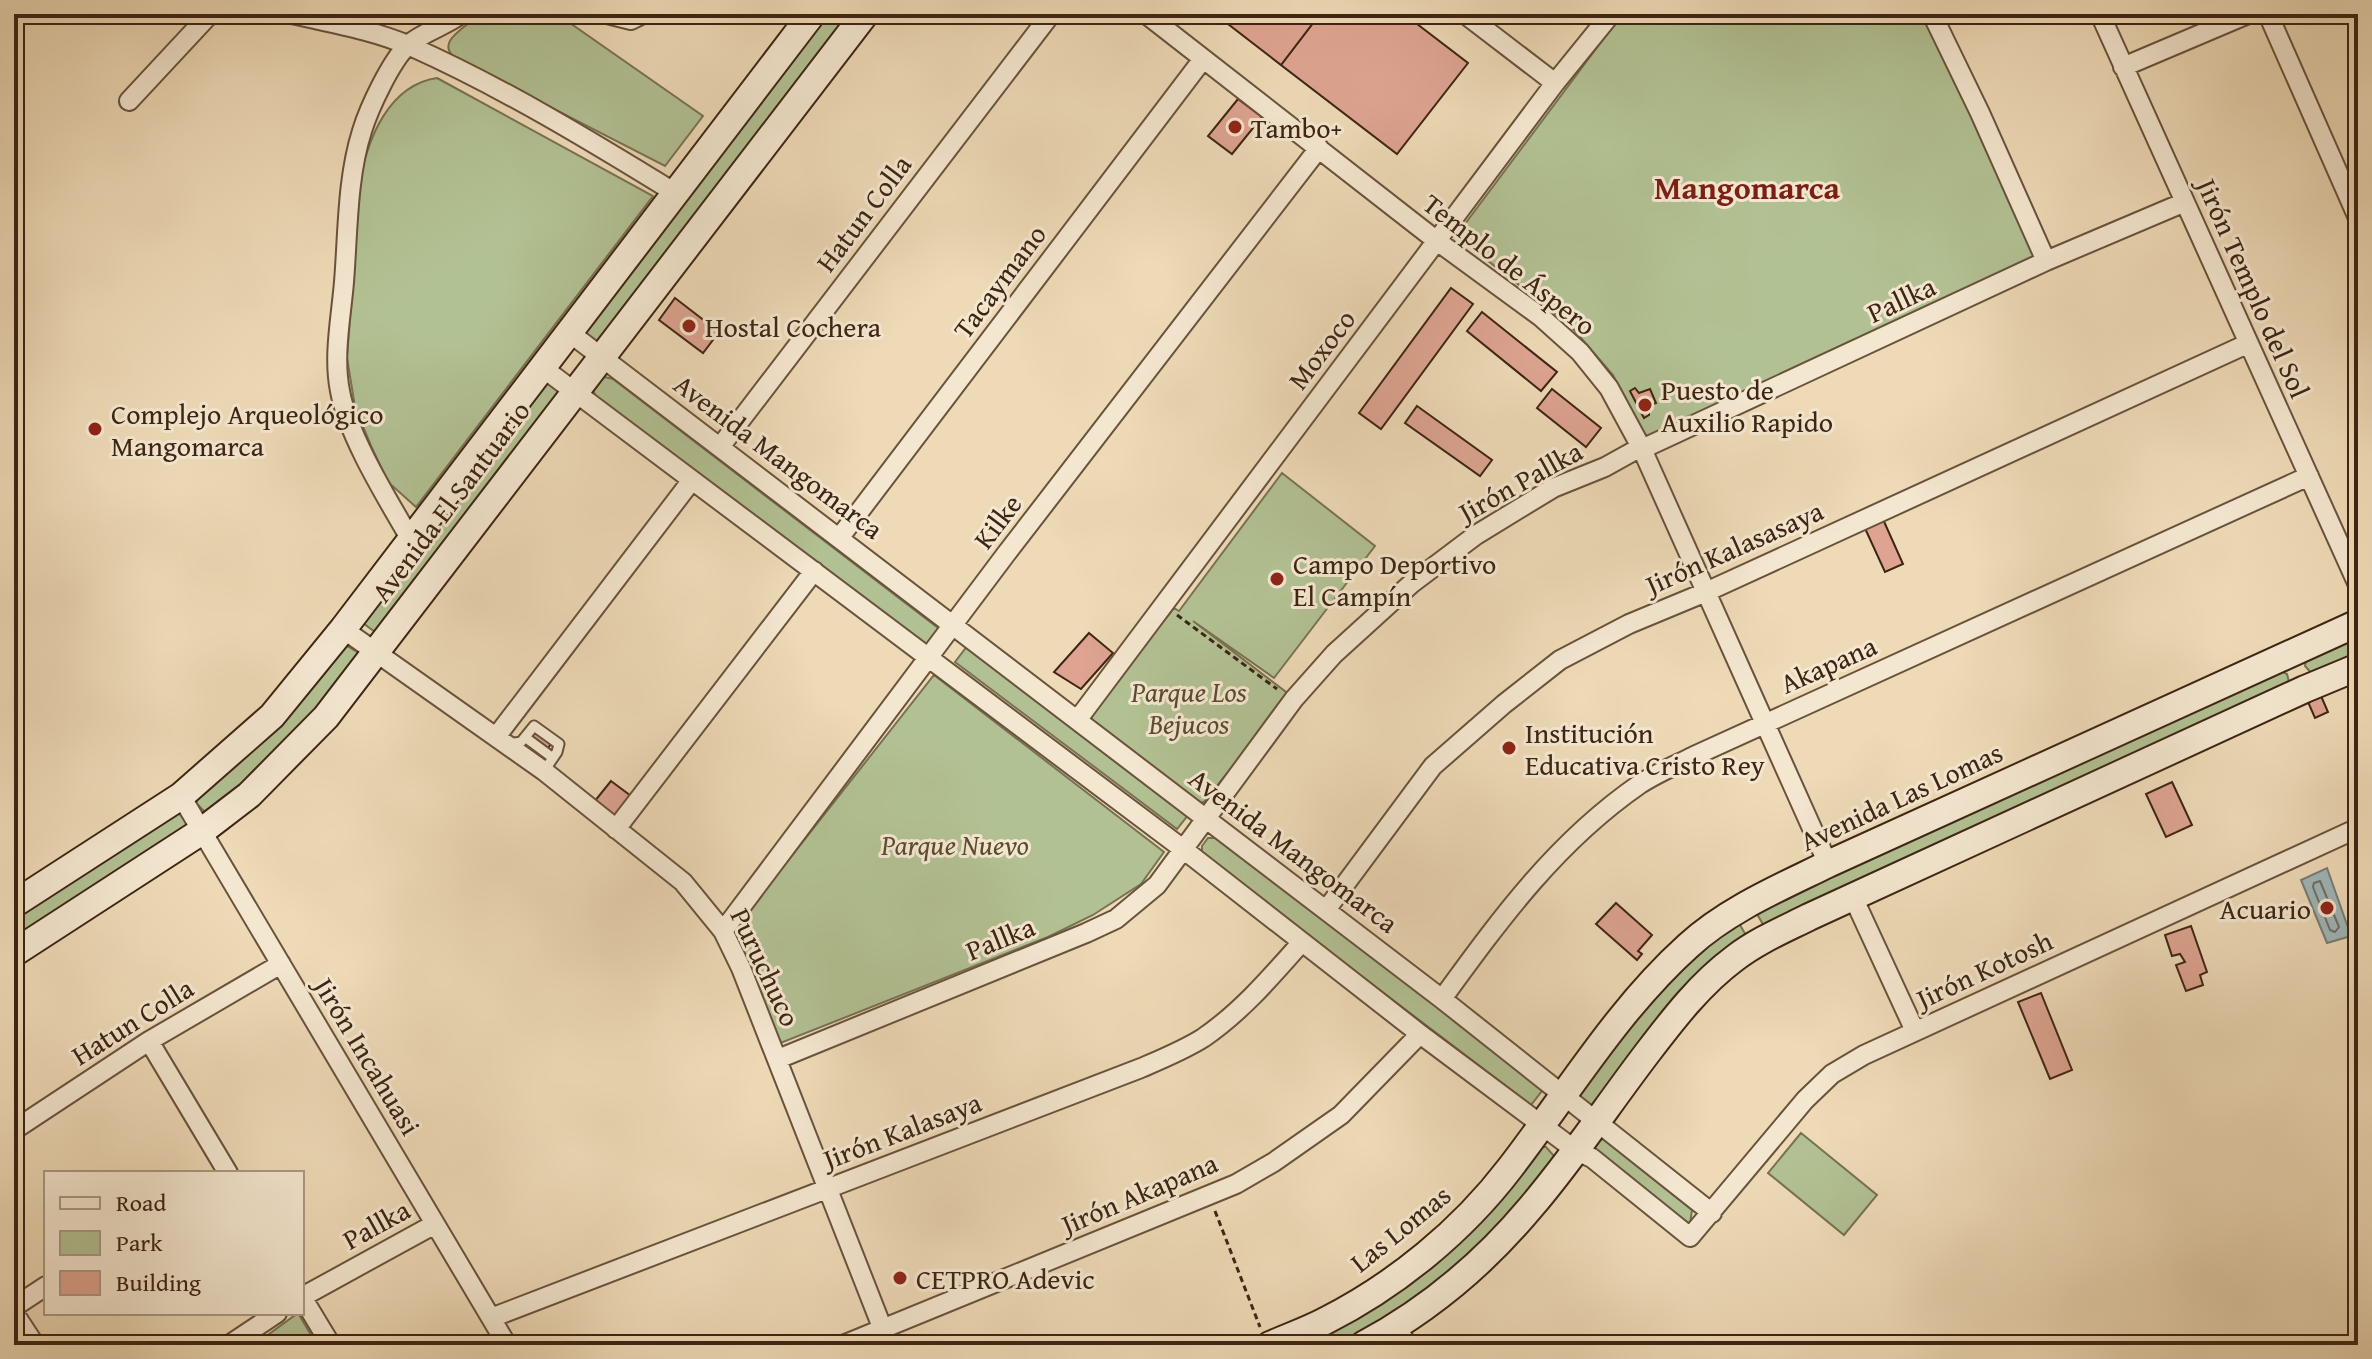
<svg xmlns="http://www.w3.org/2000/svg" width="2372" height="1359" font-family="'Gentium Book Plus',serif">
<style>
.green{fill:#b2c193;stroke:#787253;stroke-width:2}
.water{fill:#9fb7ba;stroke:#787c77;stroke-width:2}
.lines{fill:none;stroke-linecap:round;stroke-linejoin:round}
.shore{stroke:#6e6e66;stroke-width:2}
.building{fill:#dea491;stroke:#3d2413;stroke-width:2}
.lane-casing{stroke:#69523c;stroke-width:13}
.street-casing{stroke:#69523c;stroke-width:22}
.secondary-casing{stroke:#3d2413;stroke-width:30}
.path{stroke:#3d2413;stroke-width:3;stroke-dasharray:6 4;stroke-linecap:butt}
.lane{stroke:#f4e7d0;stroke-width:9}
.street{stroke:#f4e7d0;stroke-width:18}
.secondary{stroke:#f4e7d0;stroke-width:26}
.poi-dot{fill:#8f2418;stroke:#f4e7d0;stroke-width:3}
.labels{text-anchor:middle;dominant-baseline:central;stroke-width:6;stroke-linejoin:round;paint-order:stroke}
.poi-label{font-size:28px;fill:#3d2413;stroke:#f4e7d0;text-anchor:start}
.street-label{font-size:28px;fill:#3d2413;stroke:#f4e7d0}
.park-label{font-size:28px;font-style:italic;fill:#5a4b33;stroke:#f4e7d0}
.quarter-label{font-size:32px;font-weight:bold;fill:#7a1f14;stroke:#f4e7d0}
</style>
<rect width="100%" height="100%" fill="#eedab7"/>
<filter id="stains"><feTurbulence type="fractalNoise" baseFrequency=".0025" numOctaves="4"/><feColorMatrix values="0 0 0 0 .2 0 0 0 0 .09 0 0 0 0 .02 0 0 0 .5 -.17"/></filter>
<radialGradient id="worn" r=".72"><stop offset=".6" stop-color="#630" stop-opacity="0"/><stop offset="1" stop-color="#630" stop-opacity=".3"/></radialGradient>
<path class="green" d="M479,14H557L703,116L665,166L455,58C434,41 468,27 479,14Z
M824,14H858L596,344L584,336L585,327Z
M1622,14H1925L2038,257L1648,441L1613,375L1569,324L1456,236Z
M437,78L653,196L416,507L388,482L371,446L355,407L347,358L360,180C368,138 389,85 437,78Z
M600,376L613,379L942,631L927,648L596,397L593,389Z
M542,384H552L560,392L381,632H375L363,623Z
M1282,473L1375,546L1274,678L1193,621L1290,695L1204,802L1197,803L1092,720L1091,711L1174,608L1179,611Z
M2358,632V660L2313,675L2305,666L2307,655Z
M968,645L1189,814L1177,829L955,662Z
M347,646L359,653L298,737L213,812L204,811L196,803L200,792L339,647Z
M2277,669L2287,674L2290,686L1764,926L1757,914L1760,904Z
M934,675L1164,852L1141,884L1093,915L1048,937L778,1044L731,933Z
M171,811L179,813L188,824L182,834L14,943V915Z
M1208,838H1216L1545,1087L1531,1105L1202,855V846Z
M1730,925H1740L1747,937L1593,1107L1580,1100V1091L1652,994Z
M1801,1133L1877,1195L1844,1235L1768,1173Z
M1603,1139L1692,1210L1690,1224L1674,1227L1587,1159L1594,1140Z
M1537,1147H1546L1555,1157L1554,1166L1464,1263L1359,1338L1345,1345H1287L1321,1331Z
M298,1313L317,1345H254Z"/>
<path class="water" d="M2327,868L2351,936L2327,943L2301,880Z"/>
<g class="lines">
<path class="shore" d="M2320,881L2339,927L2335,932L2330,930L2313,887L2314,883Z"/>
</g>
<path class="building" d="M1215,14H1320L1281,65Z
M1320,14H1404L1468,63L1397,154L1281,65Z
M1238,99L1262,117L1232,154L1208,136Z
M1451,288L1473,304L1381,429L1359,413Z
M675,298L719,332L703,353L659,320Z
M1482,312L1557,372L1541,391L1467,331Z
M1635,388L1639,393L1650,389L1656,403L1649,406V415L1644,418L1630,391Z
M1552,389L1601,428L1586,447L1537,408Z
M1417,406L1492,460L1480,476L1405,423Z
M1882,517L1903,564L1885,572L1863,524Z
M1089,633L1113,653L1081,689L1054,672Z
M2321,696L2328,712L2315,718L2308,702Z
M537,729L553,741L546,751L530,739Z
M611,781L635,799L618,819L594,802Z
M2172,782L2192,825L2166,837L2146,794Z
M1616,903L1652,935L1638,951L1642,954L1637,960L1596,924Z
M2191,926L2207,972L2200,975L2203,985L2186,991L2176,965L2185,962L2180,954L2172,956L2165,935Z
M2041,993L2072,1070L2050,1079L2018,1002Z"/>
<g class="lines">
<defs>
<path id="lane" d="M526,738L553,758
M508,744L521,742L534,726L559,744L557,752L544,771"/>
<path id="street" d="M292,14C331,23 373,30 410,46C502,87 591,141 677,194
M607,14L631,20L643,14
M1146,14L1437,241L1541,317L1580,352L1609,388L1642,449L1828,864
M1465,14L1555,83
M1932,14L1980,113L2046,261
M2100,14L2358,585
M2268,14L2358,218
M2123,67L2248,14
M129,101L210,14
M570,333L1442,999L1712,1213
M543,368L1183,849L1420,1034L1575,1150L1592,1158L1690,1237L1805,1100L1832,1074L1864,1055L2358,828
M720,447L1051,14
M1642,449L2046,261L2185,202
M840,537L1203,59
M411,540C388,500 348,436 340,391C333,356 341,318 344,282C348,232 347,178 362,131C369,108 391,61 408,45C423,32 445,26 461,14
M343,629L544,771L683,882L723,931L741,968L889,1345
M1078,719L1555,83L1611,14
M496,737L692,480
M181,796L507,1345
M616,829L814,571
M1853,897L1915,1031
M1326,910L1433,766L1504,704L1560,660L1629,624L1706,592L2247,344
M723,931L1006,554L1319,148
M1442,999C1501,918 1556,842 1640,784C1657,773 1676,765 1694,756L2309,476
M149,1041L228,1173
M778,1059L1086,933L1116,919L1157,885L1294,699L1334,654L1411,584L1476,535L1553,488L1605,467L1641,447
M14,1130L149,1041L281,964
M302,1297L435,1224
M302,1297L331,1345
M14,1307L46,1286
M14,1313L35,1345
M491,1318L1141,1068C1162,1059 1184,1050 1203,1038C1241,1012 1271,977 1301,943
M1395,1326L1408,1345
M229,1345L277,1313
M843,1345L1236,1184L1274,1162L1341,1115L1420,1034"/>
<path id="secondary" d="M14,904L181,796L272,716L343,629L812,14
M14,953L202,831L249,795L326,717L865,14
M1270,1345C1288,1337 1308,1330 1325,1321C1396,1285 1462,1231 1510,1168C1568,1093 1617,1010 1688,946C1727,910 1781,887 1828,864L2358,623
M1363,1345C1427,1311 1485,1262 1531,1207C1573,1158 1609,1103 1648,1052C1674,1018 1700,984 1735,958C1757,941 1783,930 1809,917L2305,689L2358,667"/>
</defs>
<use href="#lane" class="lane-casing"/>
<use href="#street" class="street-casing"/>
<use href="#secondary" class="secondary-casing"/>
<path class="path" d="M1177,615L1277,689
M1215,1211L1260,1327"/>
<use href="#lane" class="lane"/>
<use href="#street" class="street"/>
<use href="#secondary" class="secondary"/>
</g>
<g class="poi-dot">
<circle cx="1235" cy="127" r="8"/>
<circle cx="689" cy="326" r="8"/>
<circle cx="1645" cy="405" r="8"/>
<circle cx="95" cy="429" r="8"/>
<circle cx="1277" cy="579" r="8"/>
<circle cx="1509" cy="748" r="8"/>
<circle cx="2327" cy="908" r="8"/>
<circle cx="900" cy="1278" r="8"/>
</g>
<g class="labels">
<g class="poi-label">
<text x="1251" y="127">Tambo+</text>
<text x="705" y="326">Hostal Cochera</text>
<text x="1661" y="389">Puesto de<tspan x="1661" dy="32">Auxilio Rapido</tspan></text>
<text x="111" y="413">Complejo Arqueológico<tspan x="111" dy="32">Mangomarca</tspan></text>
<text x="1293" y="563">Campo Deportivo<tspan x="1293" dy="32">El Campín</tspan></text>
<text x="1525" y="732">Institución<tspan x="1525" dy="32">Educativa Cristo Rey</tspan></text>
<text x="2311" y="908" text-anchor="end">Acuario</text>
<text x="916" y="1278">CETPRO Adevic</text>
</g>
<g class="street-label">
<text transform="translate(863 213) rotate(-53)">Hatun Colla</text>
<text transform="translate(1510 264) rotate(38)">Templo de Áspero</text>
<text transform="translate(999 281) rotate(-53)">Tacaymano</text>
<text transform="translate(2254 288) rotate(66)">Jirón Templo del Sol</text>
<text transform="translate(1901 299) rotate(-25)">Pallka</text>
<text transform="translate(1321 349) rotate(-53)">Moxoco</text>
<text transform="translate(779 456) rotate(37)">Avenida Mangomarca</text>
<text transform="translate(1520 481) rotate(-29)">Jirón Pallka</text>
<text transform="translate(450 501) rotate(-53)">Avenida El Santuario</text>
<text transform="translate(997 521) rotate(-53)">Kilke</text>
<text transform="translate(1734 547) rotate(-24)">Jirón Kalasasaya</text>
<text transform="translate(1828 664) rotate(-24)">Akapana</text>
<text transform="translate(1901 796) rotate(-25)">Avenida Las Lomas</text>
<text transform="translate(1294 850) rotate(37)">Avenida Mangomarca</text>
<text transform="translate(1000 938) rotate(-22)">Pallka</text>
<text transform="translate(766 967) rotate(65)">Puruchuco</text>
<text transform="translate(1984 969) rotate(-25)">Jirón Kotosh</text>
<text transform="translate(132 1021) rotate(-32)">Hatun Colla</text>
<text transform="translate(368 1056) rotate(59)">Jirón Incahuasi</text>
<text transform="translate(902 1130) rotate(-21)">Jirón Kalasaya</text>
<text transform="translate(1139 1193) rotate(-23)">Jirón Akapana</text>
<text transform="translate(376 1224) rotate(-29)">Pallka</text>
<text transform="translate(1400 1228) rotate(-39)">Las Lomas</text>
</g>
<g class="park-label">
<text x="1189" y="691">Parque Los<tspan x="1189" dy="32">Bejucos</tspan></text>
<text x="955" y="844">Parque Nuevo</text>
</g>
<g class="quarter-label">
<text x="1747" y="187">Mangomarca</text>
</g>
</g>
<rect width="2372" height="1359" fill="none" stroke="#eedab7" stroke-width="48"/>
<rect x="16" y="16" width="2340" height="1327" fill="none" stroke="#3d2413" stroke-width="4"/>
<rect x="24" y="24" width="2324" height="1311" fill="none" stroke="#3d2413" stroke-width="2"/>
<rect x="44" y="1171" width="260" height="144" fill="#f4e7d0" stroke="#ab9984" stroke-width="2"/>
<rect x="60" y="1197" width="40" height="12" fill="#f4e7d0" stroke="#ab9984" stroke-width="2"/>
<text x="116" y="1211" font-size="24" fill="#3d2413">Road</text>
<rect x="60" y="1231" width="40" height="24" fill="#b2c193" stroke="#ab9984" stroke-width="2"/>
<text x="116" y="1251" font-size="24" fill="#3d2413">Park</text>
<rect x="60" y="1271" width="40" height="24" fill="#dea491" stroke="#ab9984" stroke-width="2"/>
<text x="116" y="1291" font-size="24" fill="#3d2413">Building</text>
<rect width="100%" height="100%" filter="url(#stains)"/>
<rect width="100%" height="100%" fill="url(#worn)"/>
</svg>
